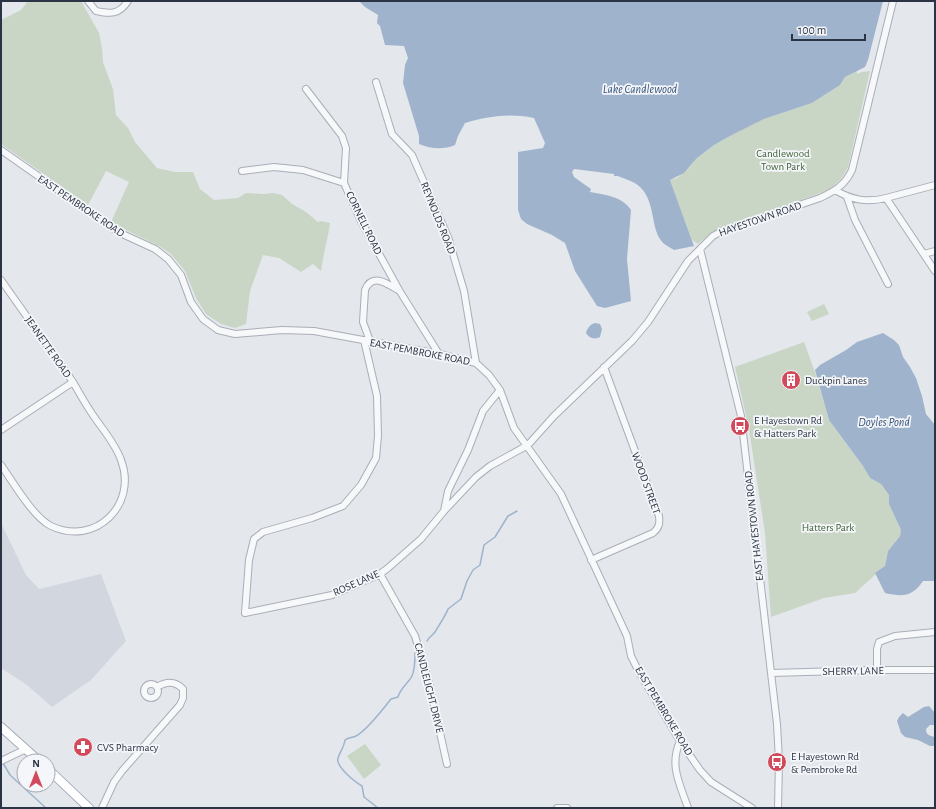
<svg xmlns="http://www.w3.org/2000/svg" width="936" height="809" font-family="'Alegreya Sans',sans-serif">
<style>
.built{fill:#d2d6de}
.green{fill:#c9d6c5}
.water{fill:#9fb4cc}
.lines{fill:none;stroke-linecap:round;stroke-linejoin:round}
.stream{stroke:#9fb4cc;stroke-width:1.5}
.minor-casing{stroke:#a9aeb7;stroke-width:8}
.major-casing{stroke:#a3abb8;stroke-width:10}
.minor{stroke:#f7f8fa;stroke-width:6}
.major{stroke:#fff;stroke-width:8}
.labels{text-anchor:middle;dominant-baseline:central;stroke-width:3.5;stroke-linejoin:round;paint-order:stroke}
.park-label{font-size:11px;fill:#3f6138;stroke:#f4f6f9}
.street-label{font-size:11px;fill:#2b3445;stroke:#f4f6f9}
.poi-label{font-size:11px;fill:#2b3445;stroke:#f4f6f9;text-anchor:start}
.water-label{font-size:12px;font-style:italic;fill:#34527a;stroke:#f4f6f9}
</style>
<rect width="100%" height="100%" fill="#e4e7ec"/>
<path class="built" d="M1,523L26,575L39,589L101,574L126,641L91,680L52,707L27,685L1,668Z"/>
<path class="green" d="M28,1H81L99,33L102,48L103,62L113,89L116,115L128,128L135,142L157,168L175,172H193L200,189L214,200L238,198L246,193L264,194L273,193L282,195L292,204L306,212L318,222L321,221L330,223C328,239 323,255 321,271L313,264L301,272L279,258L263,255L250,291L246,324L235,328L221,324L206,314L196,298L185,271L170,253L157,245L122,228L111,222L129,182L106,171L88,205L1,144V20L21,10Z
M857,71V74L862,72L870,71L848,167C843,177 838,183 829,190L733,224L710,234L698,244L692,240L670,180L677,178L689,168L697,158L714,145L730,136L764,119L812,103L840,85L845,77Z
M824,304L829,314L812,321L807,312Z
M804,342L816,375L829,420L863,466L870,478L881,484L889,495V504L901,530L900,536L888,551L885,566L855,593L824,598L771,617L765,533L749,429L735,367Z
M365,744L381,765L364,779L347,756Z"/>
<path class="water" d="M359,1H883L868,60L865,67L845,77L840,85L812,103L764,119L730,136L714,145L697,158L684,173L670,180L694,246L674,250C669,247 663,244 660,239C651,226 655,201 640,187C635,182 625,179 618,176H614V174L574,169L572,172L574,177L591,189L590,192C605,195 622,196 631,210L627,259L631,301L605,308L597,306L575,271L565,243L552,235L527,224L521,219L518,210V152L543,148L545,143L534,118C508,113 490,116 465,123L458,136L455,145C443,150 431,149 419,144V136L403,83L405,65L408,58L404,46L385,45L380,26L377,23L378,15L365,7Z
M595,323L600,324L602,329L600,337C594,340 589,338 586,333C587,328 591,324 595,323Z
M883,333L894,340L899,345L903,357L910,367L916,378L922,396L926,414L935,425V581H923C912,597 903,597 885,593L875,573L885,566L888,551L900,536L901,530L889,504V495L881,484L870,478L863,466L829,420L815,370L820,365L846,350L857,342Z
M929,706L935,713V725H930L926,729C926,735 930,736 935,737V746H930L918,740L905,737L901,733L897,721L899,717L903,713L908,717L924,707Z"/>
<g class="lines">
<path class="stream" d="M427,641C429,637 433,635 435,632C438,627 447,613 448,609L461,599L467,581L473,570L480,565L484,545L495,537L508,516L517,511
M3,763L10,775L46,808
M378,808L364,797L362,786C355,782 335,766 338,758C340,752 344,747 345,740C349,737 352,738 356,736C366,731 384,708 391,699L398,697C401,687 408,684 412,676C415,669 415,660 415,653"/>
<defs>
<path id="minor" d="M88,1L96,11C110,14 119,15 128,1
M376,82L392,134L412,155L448,237L464,291L476,363
M306,89L342,136L346,148L344,183L361,221L399,290L439,354
M1,150L118,232L155,249L168,259L181,275L191,302L203,319L218,330L235,334L282,330L314,331L439,354L476,363L489,375L500,390L514,428L561,494L627,636L631,656L639,672L680,741L700,770L711,782L752,808
M242,171L274,167L303,170L344,183
M835,190C852,200 867,203 886,198L935,271
M847,197L855,220L888,284
M886,198L935,185
M700,249L741,416L777,724L779,761L778,808
M924,254L935,251
M1,280L73,382C80,394 87,407 95,418C104,431 116,445 121,460C138,504 96,547 51,526C33,517 13,482 1,465
M364,340L377,396L378,436L376,458L361,485L343,506L312,518L263,532L254,539L249,560L245,613L332,595L380,574L388,568L421,539L444,511L476,477L490,466L528,445L554,416L632,341L648,322L688,261L713,236L722,231L820,198C835,191 845,185 852,170L893,1
M370,341L363,322L365,290C372,272 388,284 398,290
M1,430L73,382
M444,511L448,491L468,450L483,411L500,390
M591,560L653,533C659,528 660,524 659,516L604,367
M380,574L415,636L428,679L447,764
M877,670V649L879,642L895,636L935,632
M771,673L877,670H935
M144 691a7 7 0 1 1 14 0a7 7 0 1 1-14 0Z
M680,741C669,766 680,784 688,808
M1,761L26,749
M102,808L114,782L122,771L180,705L183,698V689C175,681 167,681 157,687
M557,808H567"/>
<path id="major" d="M1,727L39,761
M48,769L89,808"/>
</defs>
<use href="#minor" class="minor-casing"/>
<use href="#major" class="major-casing"/>
<use href="#minor" class="minor"/>
<use href="#major" class="major"/>
</g>
<defs>
<symbol id="building-disc" viewBox="-11 -11 22 22"><circle r="9.5" fill="#d1495b" stroke="#f4f6f9"/><path d="M-4-6H4V6H1V3H-1V6H-4ZM-2.5-4.3h1.7v1.8h-1.7ZM.8-4.3h1.7v1.8H.8ZM-2.5-1h1.7V.8h-1.7ZM.8-1h1.7V.8H.8Z" fill="#fff"/></symbol>
<symbol id="bus-disc" viewBox="-11 -11 22 22"><circle r="9.5" fill="#d1495b" stroke="#f4f6f9"/><path d="M-5-6H5V4H4V6H2V4H-2V6H-4V4H-5ZM-3.5-4V0h7V-4ZM-3.5 1.2v1.5H-2V1.2ZM2 1.2v1.5H3.5V1.2Z" fill="#fff"/></symbol>
<symbol id="pharmacy-disc" viewBox="-11 -11 22 22"><circle r="9.5" fill="#d1495b" stroke="#f4f6f9"/><path d="M-2-6h4v4h4v4h-4v4h-4v-4h-4v-4h4Z" fill="#fff"/></symbol>
</defs>
<g fill-rule="evenodd">
<use href="#building-disc" x="780" y="369" width="22" height="22"/>
<use href="#bus-disc" x="729" y="415" width="22" height="22"/>
<use href="#pharmacy-disc" x="72" y="736" width="22" height="22"/>
<use href="#bus-disc" x="766" y="751" width="22" height="22"/>
</g>
<g class="labels">
<g class="park-label">
<text x="783" y="153">Candlewood<tspan x="783" dy="13">Town Park</tspan></text>
<text x="828" y="527">Hatters Park</text>
</g>
<g class="street-label">
<text transform="translate(81 206) rotate(34)">EAST PEMBROKE ROAD</text>
<text transform="translate(438 218) rotate(68)">REYNOLDS ROAD</text>
<text transform="translate(760 219) rotate(-19)">HAYESTOWN ROAD</text>
<text transform="translate(364 223) rotate(64)">CORNELL ROAD</text>
<text transform="translate(48 347) rotate(55)">JEANETTE ROAD</text>
<text transform="translate(420 352) rotate(11)">EAST PEMBROKE ROAD</text>
<text transform="translate(646 483) rotate(70)">WOOD STREET</text>
<text transform="translate(754 526) rotate(-96)">EAST HAYESTOWN ROAD</text>
<text transform="translate(356 583) rotate(-24)">ROSE LANE</text>
<text transform="translate(853 671) rotate(-1)">SHERRY LANE</text>
<text transform="translate(429 688) rotate(76)">CANDLELIGHT DRIVE</text>
<text transform="translate(664 711) rotate(59)">EAST PEMBROKE ROAD</text>
</g>
<g class="poi-label">
<text x="805" y="380">Duckpin Lanes</text>
<text x="754" y="420">E Hayestown Rd<tspan x="754" dy="13">&amp; Hatters Park</tspan></text>
<text x="97" y="747">CVS Pharmacy</text>
<text x="791" y="756">E Hayestown Rd<tspan x="791" dy="13">&amp; Pembroke Rd</tspan></text>
</g>
<g class="water-label">
<text x="640" y="89">Lake Candlewood</text>
<text x="884" y="422">Doyles Pond</text>
</g>
</g>
<rect width="936" height="809" fill="none" stroke="#2b3445" stroke-width="4"/>
<g transform="translate(36 773)"><circle r="19" fill="#f4f6f9" stroke="#a4a8b1"/>
<path d="M0-3L7 15L0 10L-7 15Z" fill="#d1495b"/>
<text y="-6" font-size="11" font-weight="bold" text-anchor="middle" fill="#2b3445">N</text>
</g>
<path d="M792 34v6h73v-6" fill="none" stroke="#2b3445" stroke-width="2"/>
<text x="798" y="34" font-size="12" fill="#2b3445" stroke="#f4f6f9" stroke-width="3" paint-order="stroke">100 m</text>
</svg>
